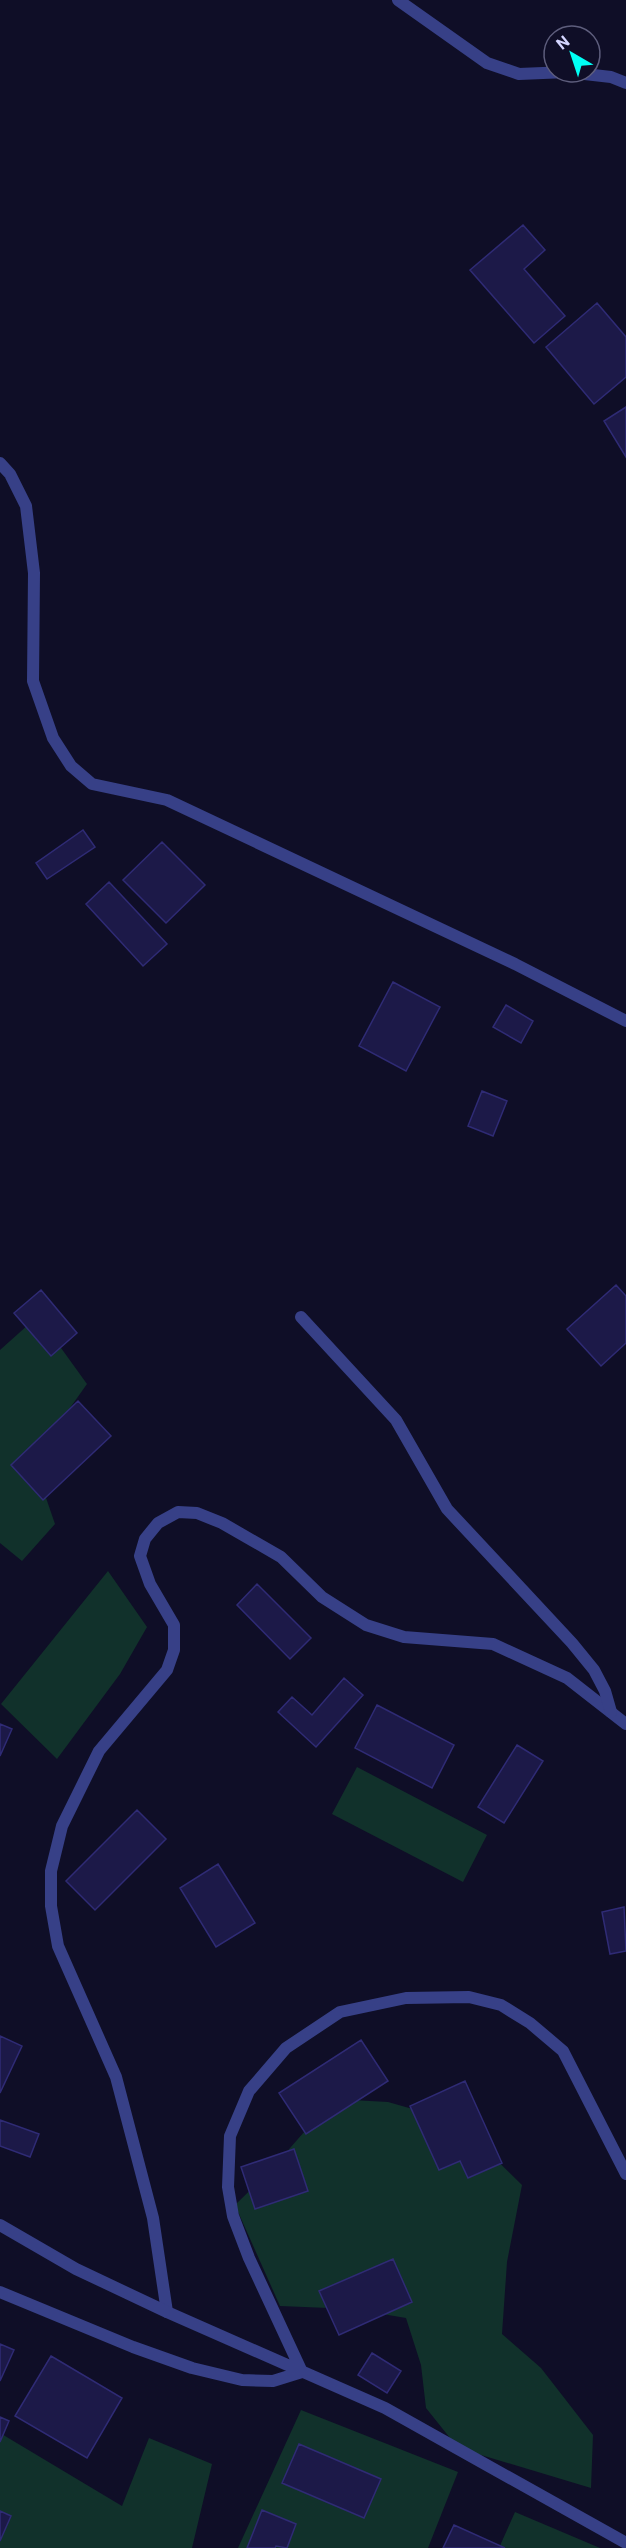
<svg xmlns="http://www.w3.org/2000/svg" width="626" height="2548" font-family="Roboto,sans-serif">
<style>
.green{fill:#11312b}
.building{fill:#1c1948;stroke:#2f2b75;stroke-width:1.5}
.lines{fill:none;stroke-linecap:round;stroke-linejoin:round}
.service{stroke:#374087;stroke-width:12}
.minor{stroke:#374087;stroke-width:12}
</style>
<rect width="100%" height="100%" fill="#0f0e27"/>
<path class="green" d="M38,1316L87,1384L33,1460L55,1524L22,1561L0,1543V1350Z
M108,1571L147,1627L120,1674L57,1759L1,1704Z
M357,1767L487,1835L463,1882L332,1814Z
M333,2099L388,2102L458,2122L522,2185L507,2262L502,2334L541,2368L593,2435L591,2488L458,2448L426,2408L421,2365L406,2318L353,2309L280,2306L235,2205L269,2172Z
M301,2410L458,2472L428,2548H238Z
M0,2433L122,2506L149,2438L212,2464L192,2548H0Z
M515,2512L600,2548H499Z"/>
<path class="building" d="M523,225L545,250L524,269L565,316L534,343L470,270Z
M597,303L626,337V377L594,404L546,347Z
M626,407V457L604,421Z
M83,830L95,847L47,879L36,863Z
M162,842L205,885L166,923L123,880Z
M109,882L167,944L143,966L86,904Z
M393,982L440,1007L406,1071L359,1046Z
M506,1005L533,1021L521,1043L493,1027Z
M482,1091L507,1101L493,1136L468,1126Z
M616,1285L626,1296V1343L601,1366L567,1329Z
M41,1290L77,1333L51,1356L14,1313Z
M78,1401L111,1436L43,1500L11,1465Z
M257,1584L311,1638L290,1659L237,1605Z
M344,1678L363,1695L316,1747L278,1712L292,1697L312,1715Z
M377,1705L454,1745L432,1788L355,1748Z
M0,1724L12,1729L0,1756Z
M517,1745L543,1761L504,1823L478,1807Z
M137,1810L166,1839L95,1910L66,1881Z
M218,1864L255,1923L216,1947L180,1888Z
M624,1907L626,1951L610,1954L602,1912Z
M0,2036L22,2046L0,2093Z
M361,2040L388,2081L306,2134L279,2093Z
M465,2081L502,2163L468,2178L460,2161L439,2170L410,2106Z
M0,2120L39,2134L30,2157L0,2146Z
M294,2149L308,2191L255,2209L241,2167Z
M393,2259L412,2302L339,2335L319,2291Z
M0,2344L14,2350L0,2381Z
M372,2353L401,2371L387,2393L358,2375Z
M51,2356L122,2398L87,2458L15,2416Z
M0,2417L9,2421L0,2442Z
M299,2444L381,2479L364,2518L282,2483Z
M262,2510L296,2524L287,2548L276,2546L275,2548H247Z
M0,2511L11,2516L0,2541Z
M454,2525L505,2548H443Z"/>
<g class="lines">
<path class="service" d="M0,463L10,474L26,506L34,573L33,681L53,738L71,766L92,784L167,800L515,964L626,1021
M167,2312L153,2218L116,2077L58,1946L51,1906V1871L62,1826L99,1751L167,1670L174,1650V1625L150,1584L140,1556L145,1539L158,1523L178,1512L197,1513L222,1523L281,1557L322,1597L366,1625L404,1637L493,1644L567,1678L626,1724"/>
<path class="minor" d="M398,0L487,63L519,74L567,72L611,77L626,83
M301,1317L396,1420L447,1509L572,1643L594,1670L605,1691L611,1712
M0,2225L76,2269L167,2312L385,2408L626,2543
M0,2292L133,2347L192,2368L242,2380L273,2381L302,2372L249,2258L233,2216L228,2187L230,2136L249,2091L286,2048L340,2012L406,1998L469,1997L501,2005L530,2023L563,2051L626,2174"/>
</g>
<g transform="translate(572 54) rotate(321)"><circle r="28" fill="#0f0e27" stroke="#5e5e7d" stroke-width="1.5"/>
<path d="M0-4.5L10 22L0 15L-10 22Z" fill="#00fff5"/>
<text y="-9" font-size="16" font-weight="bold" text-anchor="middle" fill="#d4d5ff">N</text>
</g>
</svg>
